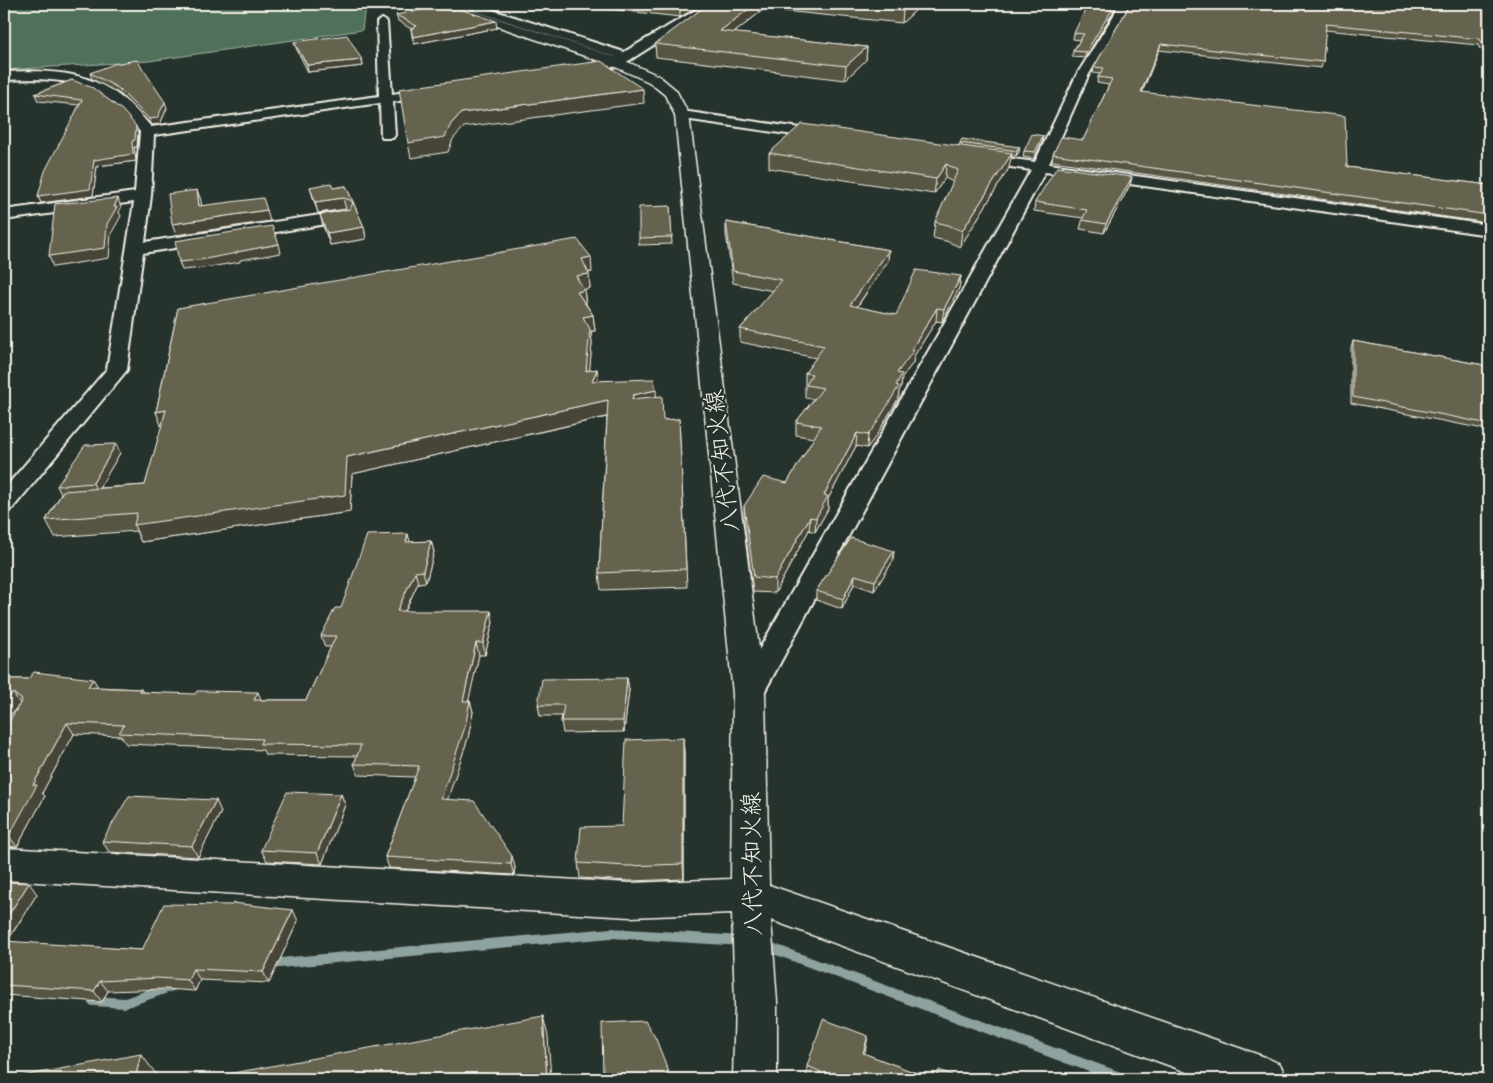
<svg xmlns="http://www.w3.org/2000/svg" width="1493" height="1083" font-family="Caveat,'Klee One',sans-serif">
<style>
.green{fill:#4f715b;stroke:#a2b1a2}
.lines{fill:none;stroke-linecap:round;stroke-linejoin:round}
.stream{fill:#8ea2a0;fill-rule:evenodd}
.street-casing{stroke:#f4f1e8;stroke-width:4}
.secondary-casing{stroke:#f4f1e8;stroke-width:3}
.street{fill:#26332d;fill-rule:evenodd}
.secondary{fill:#26332d;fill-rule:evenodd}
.wall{fill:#575443;stroke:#f4f1e8}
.shaded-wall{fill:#474537;stroke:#f4f1e8}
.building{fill:#65624e;stroke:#f4f1e8}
.labels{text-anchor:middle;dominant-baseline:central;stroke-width:4.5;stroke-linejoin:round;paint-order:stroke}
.street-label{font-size:24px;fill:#f4f1e8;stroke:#26332d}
</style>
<rect width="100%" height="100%" fill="#26332d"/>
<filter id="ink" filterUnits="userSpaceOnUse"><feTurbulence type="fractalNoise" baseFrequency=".02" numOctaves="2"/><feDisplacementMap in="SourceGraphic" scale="10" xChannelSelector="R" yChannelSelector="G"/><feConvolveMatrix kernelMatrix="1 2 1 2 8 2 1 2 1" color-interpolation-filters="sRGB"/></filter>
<g filter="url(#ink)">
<path class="green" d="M4,4H375L364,15L362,30L149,61L4,70Z"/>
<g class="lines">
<path class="stream" d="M611,928L743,936L747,937L748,941L747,945L743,946L611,938L269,969L265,968L264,964L265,960L269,959Z
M764,940L1123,1073L1127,1075L1129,1079H1108L760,949L759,945L760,941Z
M175,980L179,981L181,985L179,989L125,1008L93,1006L89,1005L87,1001L89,997L93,996L125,998Z"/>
<defs>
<path id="street" d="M471,4H481L483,7L624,52L706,4H718L630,60L620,65L573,78L567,74L569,71L615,57L475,11Z
M1118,4H1128L1124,15L1088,76L1049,164L1489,225V235L1045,172L759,702L749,705L739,702L734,694L1031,170L977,162L972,161L970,158L972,155L977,154L1035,162L1076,76L1114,15Z
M382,19L387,22L392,94L434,88L440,92L434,96L393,102L395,135L393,138H383L381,135L380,103L154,135L151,196L145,242L346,211L352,213L354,216L352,219L346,221L143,253L127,370L12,509L4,511V489L107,369L134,202L4,220V210L135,192L140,132C101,80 66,77 4,80V72C69,69 108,74 151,127L379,96L377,22Z
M682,111L828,132L835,136L828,140L677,118L675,115L677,112Z"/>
<path id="secondary" d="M436,4H453L621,59L659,76L676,90L689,115L765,694L769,885L1265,1057L1280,1064L1287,1079H1206L771,920L777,1002V1079H733L735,1002L732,913L630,917L4,880V848L630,883L731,879L733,694L675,115L665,95L649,82L611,65L438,6Z"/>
</defs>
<use href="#street" class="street-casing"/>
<use href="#secondary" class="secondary-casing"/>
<use href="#street" class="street"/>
<use href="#secondary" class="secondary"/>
</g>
<path class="wall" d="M565,4H703L680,17Z
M703,4H922L902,23L764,9L734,33L867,47L866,60L845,80L656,57L655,44L698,12V7Z
M1489,4V56H1487L1484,50L1480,49L1478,45L1325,30L1323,62L1321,68L1159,50L1142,92L1347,167L1489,185V223L1052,161L1053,154L1083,140L1109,85L1097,83L1098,77L1100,74L1093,73L1094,67L1127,10Z
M453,10L497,28L414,44L412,36L411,29L398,21L396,15Z
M1112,14L1085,58L1072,57L1073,51L1080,40L1073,39L1074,33Z
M294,42L362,60L363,66L308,72L296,48Z
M90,73L167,108L160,124L152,125L120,94L92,79Z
M72,80L138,133L137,147H134L136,161L97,166L93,196L41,203L38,196L79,105L38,101L35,94Z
M1043,136L1042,142L1034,159L1023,157L1024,151Z
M960,143L1020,147L1019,152L1016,156H1011L1009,168L960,247L946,241L933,238L935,222L953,182L945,178L934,194L769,168V153L959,146Z
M1132,177L1130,185L1104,233L1080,229L1083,218L1034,211L1035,202Z
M346,186L364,227L366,239L330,245L323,226L320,215L347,210L318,213L313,198L310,187L333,188Z
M670,206L672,244L639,245V238Z
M726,222L889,250L888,261L857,307L896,315L961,276L959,288L942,322L936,321L914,356L913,363L902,377L901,387L899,391L898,399L876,436L867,448L856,446L828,499V509L815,532L809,530L775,593L753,592L744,520V506L787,483L814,438L796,435V422L814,399L805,398V373L816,358L740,342V329L773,291L733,283L726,234Z
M588,272L590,288L584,290L586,304L593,315L595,331H591L592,344L589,371L597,369L598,381L656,397L663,420L679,419L687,587L601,590L599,573L607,417L352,474L350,512L141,542L136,531L55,537L46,520L61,494L57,486L116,444L120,453L99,488L145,485L162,426L156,412L178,308L592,272Z
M1353,341L1489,366V430L1351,403V347Z
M851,538L893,561L874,591L854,584L842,609L816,600V591Z
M431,541L434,552L426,582L418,583L405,611L493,622L485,655H479L468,701H470L473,712L468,738L447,799L515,867L514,875L389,868L385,857L415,777L358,775L354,764L357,756L265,755L263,750L126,744L121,736L74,734L42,793L45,796L17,847L4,846V847V730L18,707L4,722V679H93L98,687L141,689L143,692L261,700H306L331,647H325L321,636L341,608L410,542Z
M627,678L629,690L624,732L563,733L561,721L562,716H540L538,705Z
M683,738L684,753V879L630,881L580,878L578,863L622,826Z
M341,794L345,805L322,864L267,861L261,850Z
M221,812L198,857L109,852L102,841Z
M4,882L37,894L7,942L142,950L298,921L269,983L200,980L195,991L165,989L108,991L102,1002L4,995Z
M865,1054L932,1079H806L807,1066Z"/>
<path class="shaded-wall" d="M682,4H703L680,17V5Z
M755,4H764V9L720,44V31Z
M911,4H922L902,23L903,11Z
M1115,4H1116L1112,14L1085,58L1086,52Z
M496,21L497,28L414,44L413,37Z
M1161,44L1159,50L1140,98L1141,92Z
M867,47L866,60L845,80L846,66Z
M362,60L363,66L308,72L307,65Z
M643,89L644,103L464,127L453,139L448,152L411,158L408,143L451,124L461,113Z
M165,102L167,108L160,124L152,125L149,119Z
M136,126L138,133L137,147H134L136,161L97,166L93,196L41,203L38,196L94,160Z
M1043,136L1042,142L1034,159L1035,152Z
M1020,147L1019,152L1016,156L1017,151Z
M1012,153L1009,168L960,247L962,231Z
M946,164L945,178L934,194L936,179Z
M1132,177L1130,185L1104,233L1106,224Z
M197,190L201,200L203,217L199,206Z
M118,198L121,208L119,212L121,216L111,234L109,258L53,267L49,256L114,207Z
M343,198L346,209L318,213L315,202Z
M267,210L270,221L176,235L172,224Z
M364,227L366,239L330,245L327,233Z
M279,244L281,253L240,260V262L203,268L182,270L179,262Z
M889,250L888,261L849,318L850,305Z
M591,257L592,272L583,273L582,259Z
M589,274L590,288L578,291L576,276Z
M961,276L959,288L942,322L944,309Z
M584,290L586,305L577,292Z
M937,308L936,321L914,356L913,363L902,377L901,387L899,391L898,399L876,436L867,448L868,435L897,373Z
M593,315L595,331H591L592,344L588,387L583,317Z
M597,369L598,385L592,381Z
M656,390L657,406L632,399L633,395Z
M608,400L610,416L352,474L350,512L141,542L134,525L347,457Z
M166,410L162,428L156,412Z
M857,433L856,446L828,499V509L815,532L816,518L824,495Z
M116,444L120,453L97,492L93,483Z
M4,475L8,482L4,486Z
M810,517L809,530L775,593V579Z
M408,534L411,545L406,542Z
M431,541L434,552L426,582L423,571Z
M894,551L893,561L874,591L875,581Z
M415,572L418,583L400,622L397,611Z
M855,575L854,584L842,609L843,599Z
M491,611L493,622L485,655L483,643Z
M476,643L479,655L466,712L463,701Z
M627,678L629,690L624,732L623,721Z
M93,679L100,690L88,687Z
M258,692L263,704L254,700Z
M13,693L20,704L4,722V703Z
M470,701L473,712L468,738L444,810L441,799Z
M67,723L74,734L42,793L45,796L17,847L9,836L33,785Z
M683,738L684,753V879L683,864Z
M341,794L345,805L322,864L317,853Z
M216,800L221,812L198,857L192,846Z
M512,856L515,867L514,875L511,864Z
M29,883L37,894L4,946V922Z
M293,910L298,921L269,983L263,972Z
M193,969L200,980L195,991L188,980Z
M100,981L108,991L102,1002L94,991Z
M543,1016L548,1036L551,1079H547Z
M868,1036L865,1053L860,1071L863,1053Z
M141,1054L156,1074L155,1079H135Z
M668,1070L669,1079H664Z"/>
<path class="building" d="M703,4H755L720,31L867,47L846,66L655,44L704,7H698Z
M832,4H911L903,11Z
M1088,4H1115L1113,8L1086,52L1073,51L1084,34L1074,33Z
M1129,4H1489V50L1487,44L1482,43L1480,39L1326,24L1323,62L1161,44L1141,92L1345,116L1347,167L1489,185V215L1053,154L1061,137L1083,140L1112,79L1098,77L1104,68L1094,67L1127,10Z
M441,6L453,10L457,8L496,21L413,37L411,29L417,26L396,15Z
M347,35L362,60L307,65L294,42Z
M137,60L165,102L157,118L149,119L118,88L90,73L114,64Z
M601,61L643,89L461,113L451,124L445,137L408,143L399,89Z
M72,80L93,88L122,110L136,126L135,140L132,141L133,154L94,160L90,189L38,196L45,171L82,100L35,94Z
M802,124L1012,153L962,231L948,225L935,222L958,170L946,164L936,179L769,153Z
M1032,134L1043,136L1035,152L1024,151Z
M962,139L1020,147L1017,151L960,143Z
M1057,167L1132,177L1106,224L1082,220L1087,210L1035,202Z
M331,183L333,188L346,186L364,227L327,233L320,215L350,209L353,203L350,200L343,198L315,202L310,187Z
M197,190L199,206L263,198L267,210L172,224L168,194Z
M118,198L114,207H117L107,224L105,248L49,256L55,204Z
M670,206L672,237L639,238V207Z
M726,222L889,250L850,305L896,315L916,270L961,276L944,309L937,308L911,350H914L897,373L902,374L896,385L899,386L877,423L868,435L857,433L824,495L828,496L816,518L810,517L775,579L754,577L744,506L763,477L787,483L821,426L796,422L823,388L806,385L812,374L805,373L824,346L740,329L782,280L733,271Z
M272,226L279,244L237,252V253L200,260L179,262L175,241Z
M577,239L591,257L582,259L589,274L576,276L584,290L577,292L593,315L583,317L590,329L586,371L597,369L592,381L654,379L656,390L633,395L632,399L662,396L663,420L679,419L686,569L599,573L608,400L347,457L345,495L134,525L137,513L46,520L63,491L145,485L166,410L156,412L178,308Z
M1353,341L1489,366V424L1353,397Z
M116,444L93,483L57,486L85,445Z
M408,534L406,542L431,541L423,571L415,572L397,611H491L483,643H476L463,701H470L465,727L441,799L474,801L512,856L511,864L385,857L419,766L354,764L361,745L260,744L262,739L119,733L124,725L67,723L33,785H37L9,836L4,835V730L22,700L13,693L4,703V679H28L34,672L93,679L88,687L141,689L140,692L195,694L197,691L258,692L254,700H306L336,636H321L335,608H341L367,535Z
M851,538L894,551L875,581L855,575L843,599L816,591Z
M627,678L623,721H561L564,705H538L542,679Z
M683,738V864L628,866L578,863L581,827L622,826L626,740Z
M287,792L341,794L317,853L261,850Z
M129,796L216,800L192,846L102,841Z
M4,882L29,883L4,922Z
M233,903L293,910L263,972L193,969L188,980L158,978L100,981L94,991L4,985V941L142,950L164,904L232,905Z
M543,1016L547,1079H201Z
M823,1019L868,1036L863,1053L932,1079H819L821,1072L807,1066Z
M645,1021L656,1039L668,1070L664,1079H603L602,1023Z
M141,1054L135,1079H6Z
M939,1070L961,1079H936Z"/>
</g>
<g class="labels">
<g class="street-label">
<text transform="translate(722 461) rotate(-97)">八代不知火線</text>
<text transform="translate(752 864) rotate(-91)">八代不知火線</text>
</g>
</g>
<rect width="1493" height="1083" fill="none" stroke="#26332d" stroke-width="20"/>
<rect x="10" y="10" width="1473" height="1063" fill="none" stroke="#f4f1e8" stroke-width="2" filter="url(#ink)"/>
</svg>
